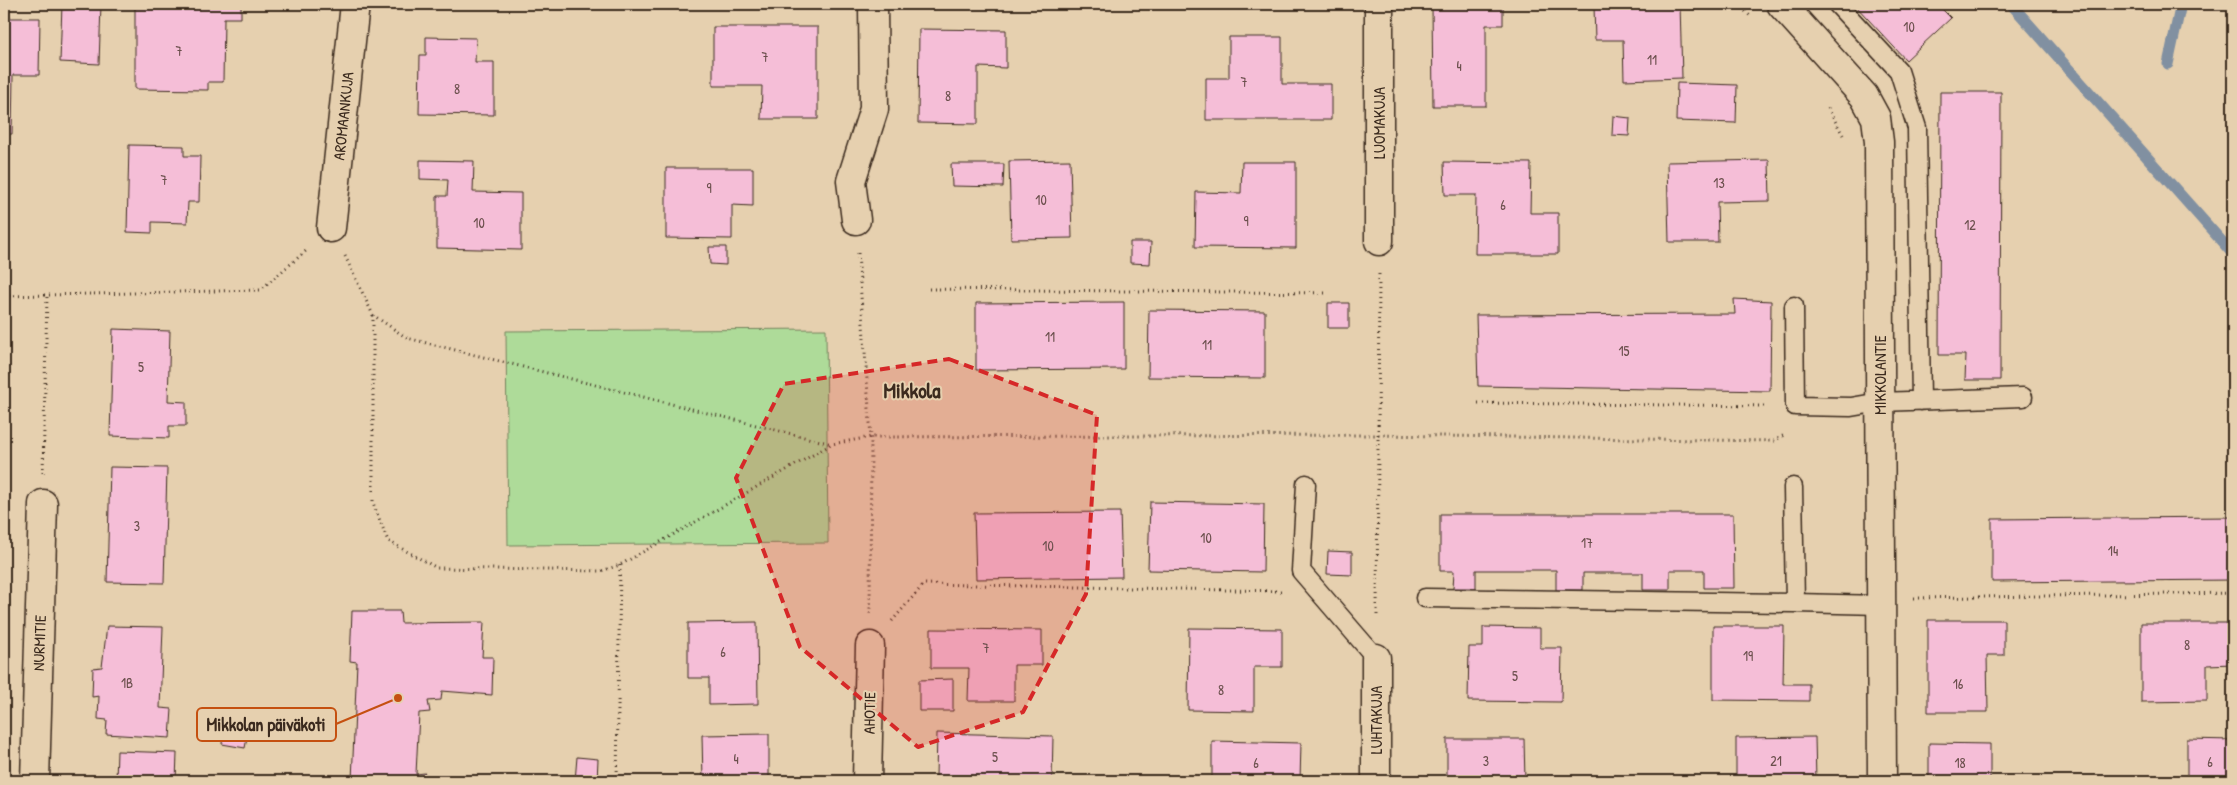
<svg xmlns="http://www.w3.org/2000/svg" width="2237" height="785" font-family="'Patrick Hand',sans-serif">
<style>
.green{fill:#aedb99;stroke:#74825c}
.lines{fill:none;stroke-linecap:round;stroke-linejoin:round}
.stream{stroke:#8190a1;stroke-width:11}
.building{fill:#f5bed7;stroke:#3b2a1e}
.service-casing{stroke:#3b2a1e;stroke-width:21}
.minor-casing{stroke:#3b2a1e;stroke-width:31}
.path{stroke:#3b2a1e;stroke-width:3;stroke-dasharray:1 4;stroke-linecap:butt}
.service{stroke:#e6d0af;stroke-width:18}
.minor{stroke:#e6d0af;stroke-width:28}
.marked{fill:#d62828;fill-opacity:0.2;stroke:#d62828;stroke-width:4;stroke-dasharray:10 6;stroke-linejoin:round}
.labels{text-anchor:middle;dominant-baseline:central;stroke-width:4;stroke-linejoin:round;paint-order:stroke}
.number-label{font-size:14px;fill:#6a4f4c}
.street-label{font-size:16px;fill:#3b2a1e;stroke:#e6d0af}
.district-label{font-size:21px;font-weight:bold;fill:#3b2a1e;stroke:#e6d0af}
.leader{fill:none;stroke:#c55010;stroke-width:2}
.callout-dot{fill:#c55010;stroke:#e6d0af;stroke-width:2}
.callout{fill:#e6d0af;stroke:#c55010;stroke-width:2}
.callout-label{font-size:18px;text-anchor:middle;font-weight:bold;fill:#3b2a1e}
</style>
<rect width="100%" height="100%" fill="#e6d0af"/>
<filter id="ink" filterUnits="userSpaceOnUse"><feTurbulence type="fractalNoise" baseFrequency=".02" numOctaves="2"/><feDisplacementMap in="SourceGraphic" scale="10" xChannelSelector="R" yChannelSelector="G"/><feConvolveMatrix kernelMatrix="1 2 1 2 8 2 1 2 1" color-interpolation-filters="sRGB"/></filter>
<g filter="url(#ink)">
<path class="green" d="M826,329L828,543L508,545L506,331Z"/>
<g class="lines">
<path class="stream" d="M2011,4L2233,254
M2168,64L2181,4"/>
</g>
<path class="building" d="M62,4H101L99,64L60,62Z
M154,4H241V18H224L223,82H208V90L135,89V7H154Z
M1432,4H1503V25H1486V106H1433Z
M1680,4L1682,78L1624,80L1623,40H1595L1594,6Z
M1854,4H1937L1951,18L1906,60Z
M4,18H40L39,75H13L12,134H4Z
M713,27H818V119H761L762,86H713Z
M919,29L1006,30V68L978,67V124L918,123Z
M426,37L476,38L475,62H494V115L419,114L420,55H426Z
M1229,37H1282V84H1331V120H1206V78H1229Z
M1677,83L1737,85L1736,123L1676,121Z
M1940,92H2001L2000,380H1965L1966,355H1939Z
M1613,116L1630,118L1629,136L1612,135Z
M129,145L184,146V156H200L199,202H188L187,223L152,222V233L127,232Z
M420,160L474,161L473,192L521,193V250L437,248V196H447L448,180L420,179Z
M1070,160L1072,238L1011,239L1009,161Z
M1769,160L1770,201L1717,202L1718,242H1669L1667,162Z
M1242,162H1296V248L1195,247L1196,192L1241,193Z
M1444,162L1531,163L1530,213H1558V254H1475L1476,195H1445Z
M951,164H1004L1003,187L952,186Z
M666,168H753V206L732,205V239L666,238Z
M1130,242H1151L1150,264L1130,263Z
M709,247H726V265L710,264Z
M1734,299L1771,301L1770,391L1478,386L1476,315L1735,314Z
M1124,302V369L976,370V303Z
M1328,303H1349V328H1328Z
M1149,310L1265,311V378L1148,377Z
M113,329L170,331L168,401L186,402V426H169V438L110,436Z
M110,467L167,468L164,583L107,582Z
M1150,502L1264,504L1263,572L1148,570Z
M1120,512L1122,577L976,579L974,513Z
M1440,514H1733L1734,588H1704V570H1670V590H1643V573H1583V590H1556V570H1476V588H1453L1454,571H1440Z
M2233,517V580L1992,582V519Z
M1328,551L1352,552V575L1327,574Z
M352,611H400L401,623L484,622L482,657H493L492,695L442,691L441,700L428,701L430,712L419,713L416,774L425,773L424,781H352L357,662L350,661Z
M1928,620H2004V655H1987L1988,712H1928Z
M757,622L758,704L709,705V678H688V623Z
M2141,623H2233V664L2207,665V701L2141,702Z
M107,626L163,627L160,708L172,709L170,738L106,734L107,720L98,719L99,696L92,697L93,668L102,667Z
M1713,626H1784L1783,684H1809V701L1713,700Z
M1483,627L1540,628V648H1562L1561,702L1468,701L1469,647H1483Z
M1189,628L1282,629V667H1254V711L1188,710Z
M931,629L1042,630V665H1014V701H968L969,668H931Z
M953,679V711H919V680Z
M224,723L249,727L245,748L222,744Z
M937,733L1053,736L1052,781H979V778L936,777Z
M769,734V781H703L702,735Z
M1815,737L1816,781H1736V738Z
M1447,739H1524L1525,781H1447Z
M2187,739L2233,740V781H2187Z
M1212,741L1301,743L1300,781H1212Z
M1929,743L1990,744V781H1929Z
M117,751L177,753L176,781H116Z
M577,757L598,759L597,781H575Z"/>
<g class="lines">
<defs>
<path id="service" d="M1837,4L1899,71L1917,128L1921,401
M1794,306L1795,406L1851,407L1880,402L2023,397
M1306,484L1301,571L1376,658
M1793,487L1795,603L1881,605
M1425,598L1795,603"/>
<path id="minor" d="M1379,4V241
M1781,4L1864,96L1876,118L1879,142L1882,781
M856,220L851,181L874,109L873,4
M331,228L355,4
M35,781L43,504
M867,781L870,646
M1376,781V658"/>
</defs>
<use href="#service" class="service-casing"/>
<use href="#minor" class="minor-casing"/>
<path class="path" d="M1738,4L1750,16
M1828,108L1843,135
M858,253L871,437L870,614
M345,256L373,315L407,338L832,444
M929,289L1328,293
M4,296L260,290L307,250
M373,315V503L388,541L437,568L601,571L620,565L832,444L871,437L1378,435L1774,441L1786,434
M1478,403L1767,406
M43,473L47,296
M1914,598L2233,593
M1377,615L1379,273
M892,621L924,584L1281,591
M617,781L620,565"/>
<use href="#service" class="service"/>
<use href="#minor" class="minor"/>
</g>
</g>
<path class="marked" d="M949,359L1097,415L1086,594L1023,712L918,747L800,647L736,478L784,384Z"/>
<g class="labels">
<g class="number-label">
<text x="1909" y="26">10</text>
<text x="179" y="50">7</text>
<text x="765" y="56">7</text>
<text x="1652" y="59">11</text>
<text x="1459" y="65">4</text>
<text x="1244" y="81">7</text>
<text x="457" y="88">8</text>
<text x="948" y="95">8</text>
<text x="164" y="179">7</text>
<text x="1719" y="182">13</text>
<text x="709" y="187">9</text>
<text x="1041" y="199">10</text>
<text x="1503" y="204">6</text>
<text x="1246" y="220">9</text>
<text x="479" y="222">10</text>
<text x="1970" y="224">12</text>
<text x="1050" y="336">11</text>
<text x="1207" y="344">11</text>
<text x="1624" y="350">15</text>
<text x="141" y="366">5</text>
<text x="137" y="525">3</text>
<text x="1206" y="537">10</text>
<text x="1587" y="542">17</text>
<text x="1048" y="545">10</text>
<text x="2113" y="550">14</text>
<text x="2187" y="644">8</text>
<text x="986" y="647">7</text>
<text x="723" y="651">6</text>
<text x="1748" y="655">19</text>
<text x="1515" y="675">5</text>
<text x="127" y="682">1B</text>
<text x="1958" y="683">16</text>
<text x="1221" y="689">8</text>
<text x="995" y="756">5</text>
<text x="736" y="758">4</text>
<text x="1486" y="760">3</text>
<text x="1776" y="760">21</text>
<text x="2210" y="761">6</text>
<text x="1256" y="762">6</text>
<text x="1960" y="762">18</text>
</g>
<g class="street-label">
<text transform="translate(343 116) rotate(-84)">AROMAANKUJA</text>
<text transform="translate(1379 123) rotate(-90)">LUOMAKUJA</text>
<text transform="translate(1880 375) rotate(-90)">MIKKOLANTIE</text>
<text transform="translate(39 643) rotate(-88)">NURMITIE</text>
<text transform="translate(869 713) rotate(-89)">AHOTIE</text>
<text transform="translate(1376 720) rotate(-90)">LUHTAKUJA</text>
</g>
<g class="district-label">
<text x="912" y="390">Mikkola</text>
</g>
</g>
<path class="leader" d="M398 698L336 724"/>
<circle class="callout-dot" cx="398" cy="698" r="5"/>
<rect class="callout" x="197" y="708" width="139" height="33" rx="5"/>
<g class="callout-label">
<text x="266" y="731">Mikkolan päiväkoti</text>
</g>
<rect width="2237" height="785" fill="none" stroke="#e6d0af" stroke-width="20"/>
<rect x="10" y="10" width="2217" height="765" fill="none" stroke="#3b2a1e" stroke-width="2" filter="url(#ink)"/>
</svg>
